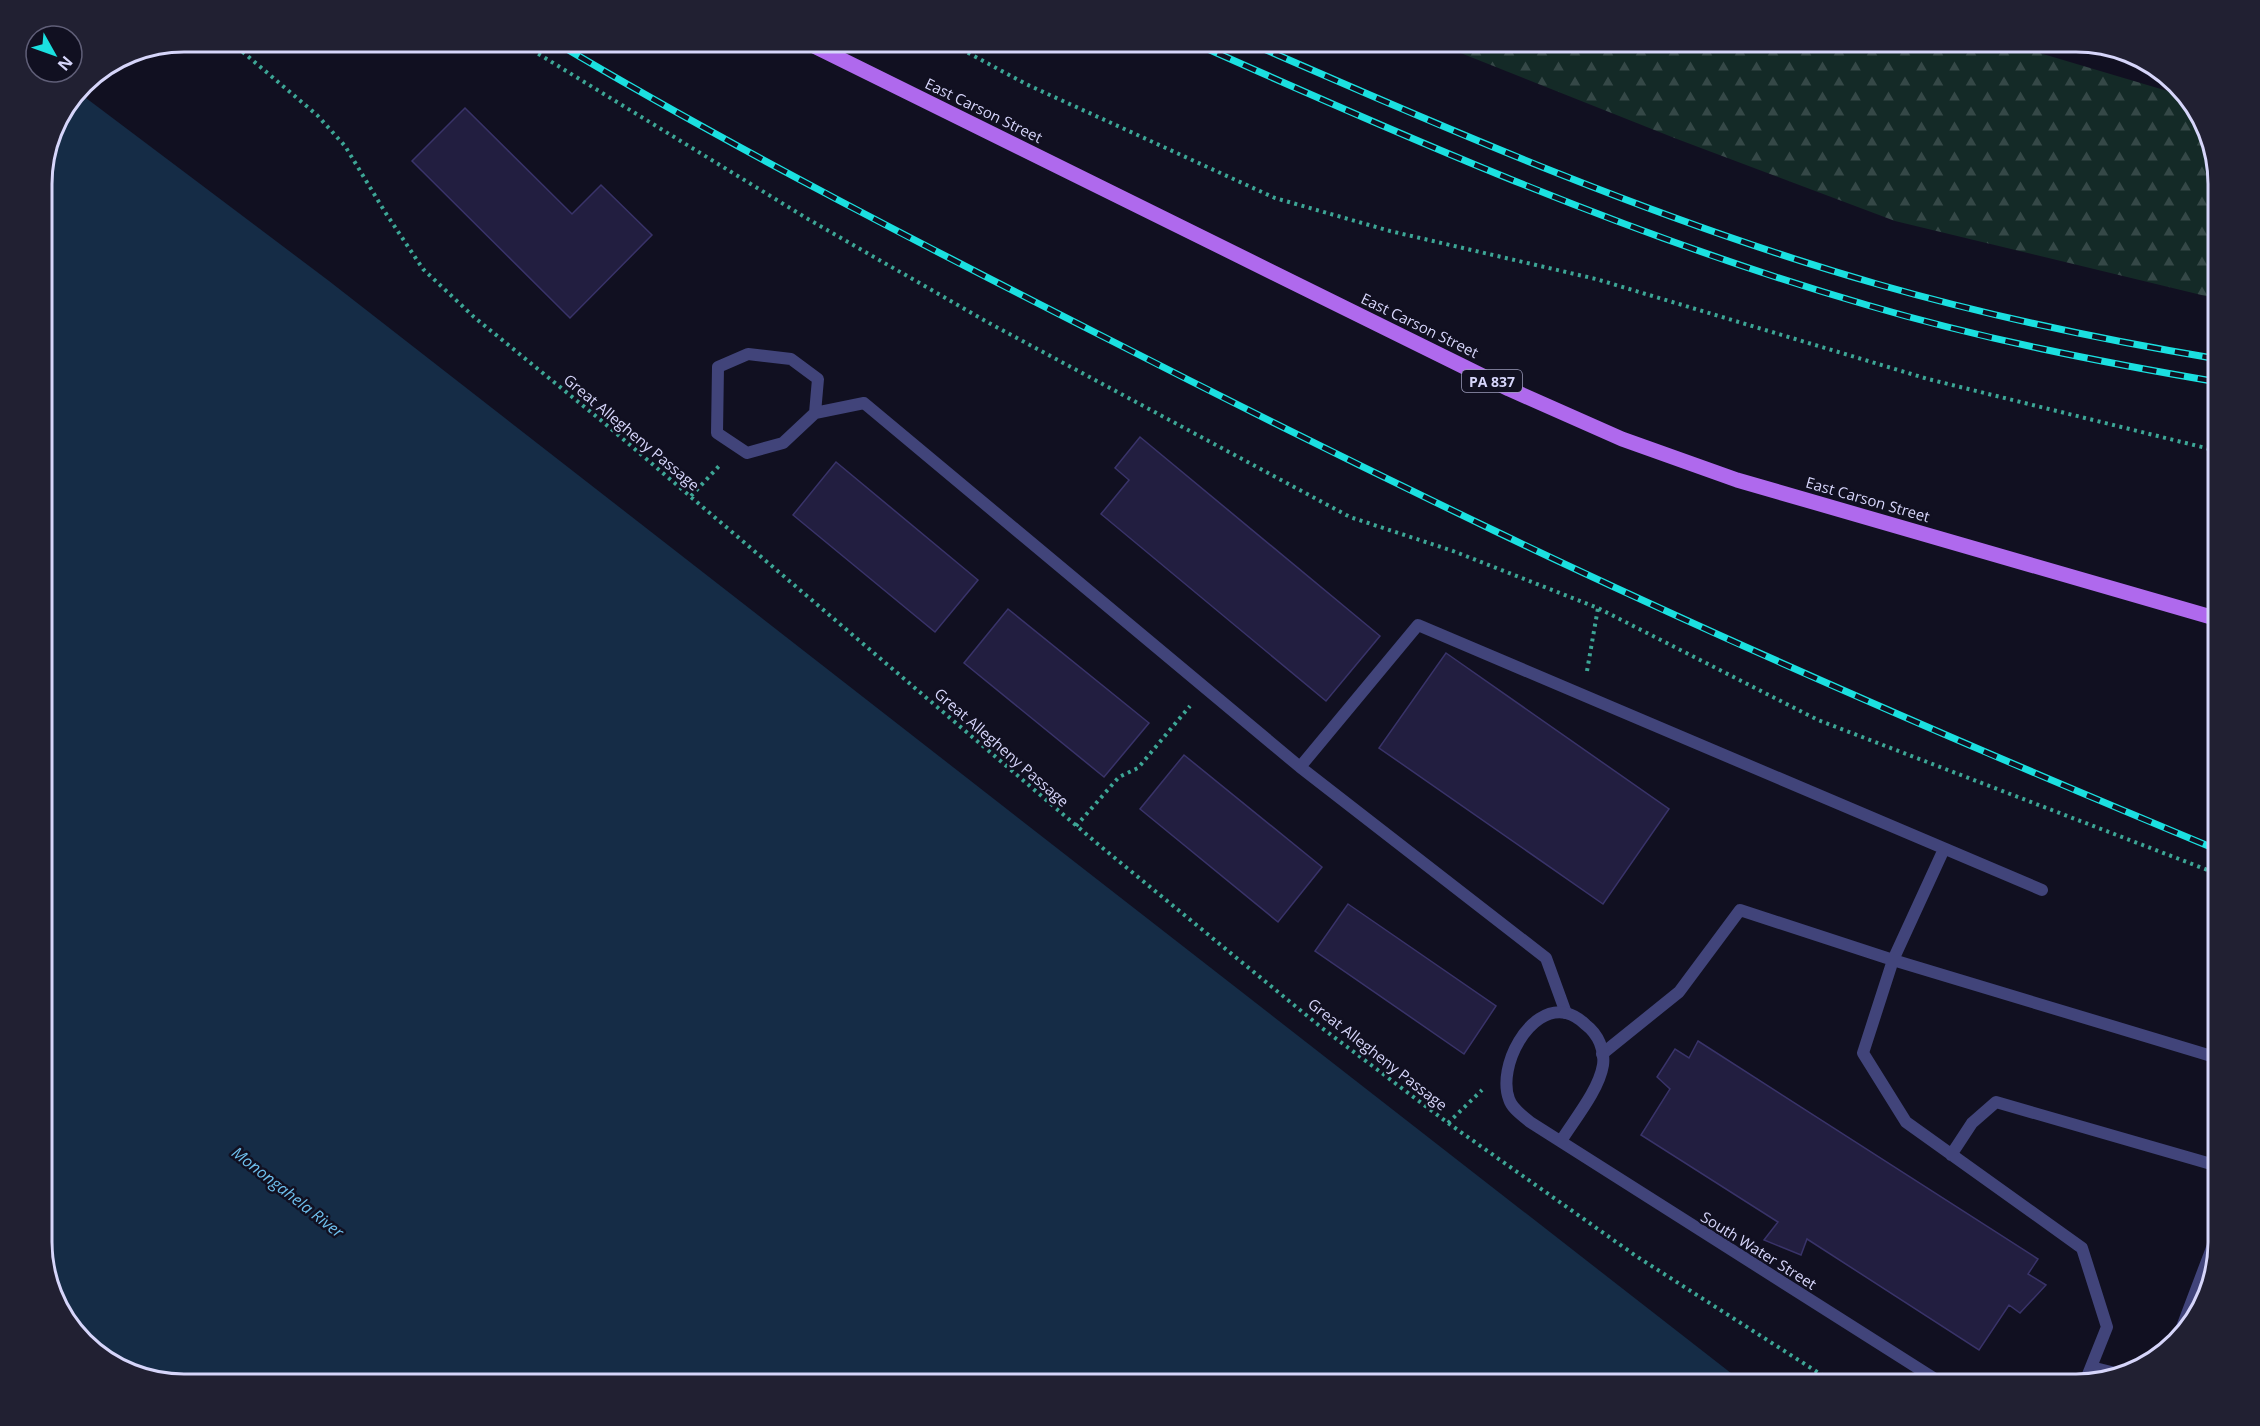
<svg xmlns="http://www.w3.org/2000/svg" width="2260" height="1426" font-family="'Open Sans',sans-serif">
<style>
.forest{fill:url(#forest-firs)}
.water{fill:#152c46}
.building{fill:#221e40;stroke:#393369;stroke-width:1.5}
.lines{fill:none;stroke-linecap:round;stroke-linejoin:round}
.path{stroke:#3da696;stroke-width:4;stroke-dasharray:3 4.5;stroke-linecap:butt}
.lane{stroke:#41447a;stroke-width:12}
.street{stroke:#41447a;stroke-width:12}
.primary{stroke:#af69ed;stroke-width:15}
.rail-casing{stroke:#1be0e0;stroke-width:7}
.rail{stroke:#111021;stroke-width:4.5;stroke-dasharray:14;stroke-linecap:butt}
.labels{text-anchor:middle;dominant-baseline:central;stroke-width:5;stroke-linejoin:round;paint-order:stroke}
.shield{fill:#111021;stroke:#9b9ab9;stroke-width:1.5}
.shield-label{font-size:14px;font-weight:bold;fill:#d6d5fa}
.street-label{font-size:15px;fill:#d6d5fa;stroke:#111021}
.water-label{font-size:16px;font-style:italic;fill:#6fc0ee;stroke:#111021}
.rim{fill:none;stroke:#d6d5fa;stroke-width:3}
</style>
<defs>
<pattern id="forest-firs" width="22" height="20" patternUnits="userSpaceOnUse" patternTransform="scale(1.5)"><rect width="22" height="20" fill="#142a27"/><path d="M5 1l3.5 6h-7zM16 11l3.5 6h-7z" fill="#354847"/></pattern>
</defs>
<rect width="100%" height="100%" fill="#111021"/>
<path class="forest" d="M1433,42H2003L2181,95L2199,114L2218,184V299L1895,221L1677,139Z"/>
<path class="water" d="M78,92L329,281L1745,1384H185L106,1360L61,1312L42,1250V176L53,130Z"/>
<path class="building" d="M465,108L572,214L601,185L652,235L570,318L412,161Z
M1140,437L1380,636L1326,701L1101,514L1129,480L1115,468Z
M836,462L978,580L935,632L793,515Z
M1008,609L1149,723L1104,777L964,663Z
M1446,653L1669,809L1603,904L1379,748Z
M1184,755L1322,867L1278,922L1140,809Z
M1348,904L1496,1006L1464,1054L1315,951Z
M1698,1041L2038,1259L2028,1274L2046,1285L2020,1313L2009,1305L1979,1350L1807,1239L1801,1255L1764,1240L1778,1222L1641,1135L1670,1089L1657,1077L1675,1049L1689,1058Z"/>
<g class="lines">
<path class="path" d="M231,42L317,115L345,146L385,212L423,269L474,317L603,422L1099,845L1322,1028L1448,1123L1636,1256L1836,1384
M519,42L808,219L989,323L1350,517L1453,551L1598,608L1818,720L2218,874
M948,42L1026,84L1275,198L1390,231L1596,279L1928,379L2218,451
M691,496L720,465
M1587,671L1598,608
M1076,826L1119,777L1138,768L1190,706
M1448,1123L1482,1090"/>
<path class="lane" d="M815,413L818,379L791,359L748,354L718,367L717,433L747,453L783,443L815,413L864,403L1300,767L1546,958L1566,1013
M1300,767L1418,625L2042,890
M1944,849L1893,960L2218,1058
M1602,1054L1679,992L1740,910L1893,960L1863,1053L1906,1122L2082,1248L2107,1327L2085,1382
M1951,1155L1972,1123L1996,1102L2218,1166
M2179,1335L2218,1232
M2091,1367L2115,1373"/>
<path class="street" d="M1561,1141C1574,1120 1599,1090 1603,1065C1605,1050 1598,1034 1586,1025C1581,1020 1574,1015 1566,1013C1529,1005 1497,1067 1509,1099C1512,1109 1522,1115 1530,1122L1943,1384"/>
<path class="primary" d="M806,42L1509,389L1622,439L1737,480L2218,619"/>
<defs>
<path id="rail" d="M555,42C733,148 919,243 1104,337C1233,403 1364,468 1495,531C1733,645 1975,749 2218,850
M1192,42C1412,140 1635,238 1867,305C1982,339 2100,362 2218,382
M1248,42C1453,132 1661,222 1877,284C1989,316 2103,340 2218,359"/>
</defs>
<use href="#rail" class="rail-casing"/>
<use href="#rail" class="rail"/>
</g>
<g class="labels">
<rect class="shield" x="1462" y="370" width="60" height="22" rx="4.5"/>
<g class="shield-label">
<text x="1492" y="381">PA 837</text>
</g>
<g class="street-label">
<text transform="translate(984 110) rotate(26)">East Carson Street</text>
<text transform="translate(1420 325) rotate(26)">East Carson Street</text>
<text transform="translate(632 432) rotate(40)">Great Allegheny Passage</text>
<text transform="translate(1868 499) rotate(16)">East Carson Street</text>
<text transform="translate(1002 747) rotate(41)">Great Allegheny Passage</text>
<text transform="translate(1378 1054) rotate(38)">Great Allegheny Passage</text>
<text transform="translate(1759 1250) rotate(32)">South Water Street</text>
</g>
<g class="water-label">
<text transform="translate(288 1192) rotate(38)">Monongahela River</text>
</g>
</g>
<path d="M0 0H2260V1426H0ZM184 52H2076A132 132 0 0 1 2208 184V1242A132 132 0 0 1 2076 1374H184A132 132 0 0 1 52 1242V184A132 132 0 0 1 184 52Z" fill="#212032" fill-rule="evenodd"/>
<path class="rim" d="M184 52H2076A132 132 0 0 1 2208 184V1242A132 132 0 0 1 2076 1374H184A132 132 0 0 1 52 1242V184A132 132 0 0 1 184 52Z"/>
<g transform="translate(54 54) rotate(130)"><circle r="28" fill="#111021" stroke="#605f78" stroke-width="1.5"/>
<path d="M0-4.5L10 22L0 15L-10 22Z" fill="#1be0e0"/>
<text y="-9" font-size="16" font-weight="bold" text-anchor="middle" fill="#d6d5fa">N</text>
</g>
</svg>
